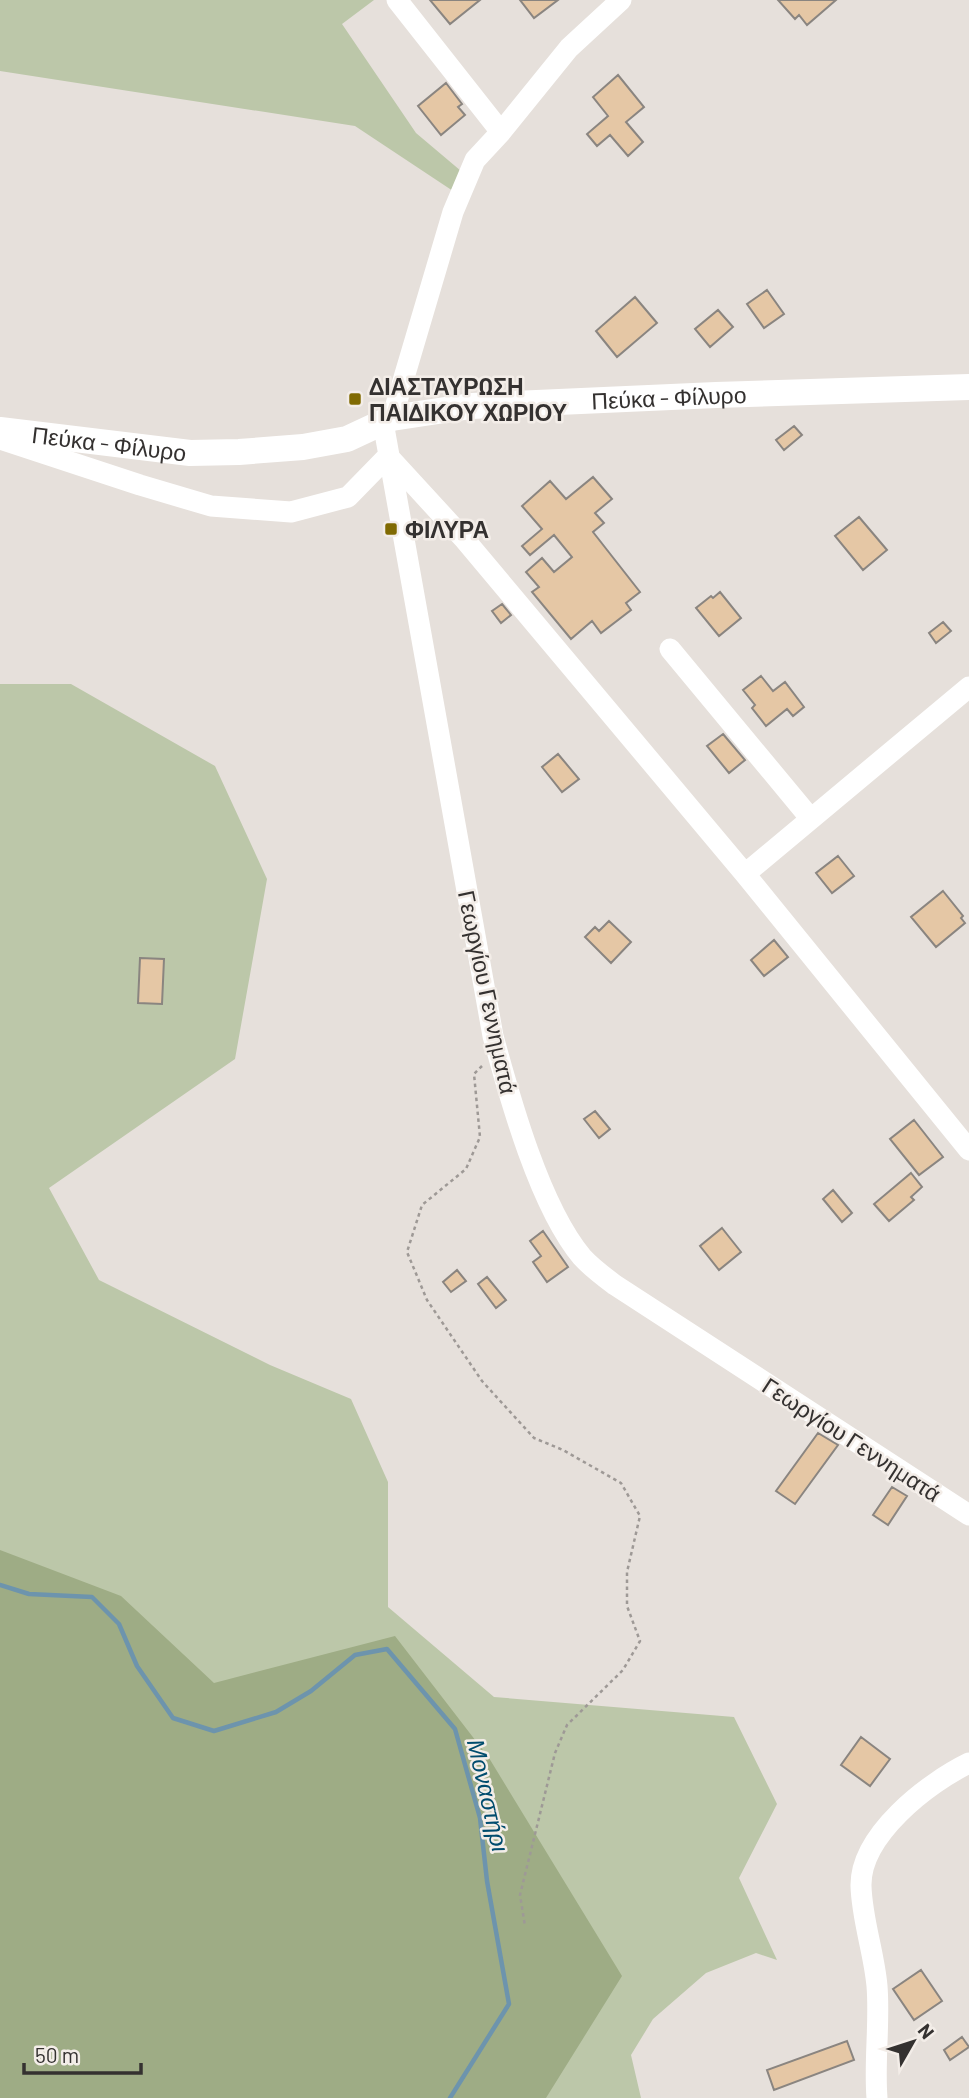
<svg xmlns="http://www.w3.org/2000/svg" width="969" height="2098" font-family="Barlow,sans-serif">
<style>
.green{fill:#bcc7a9}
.forest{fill:#9eac85}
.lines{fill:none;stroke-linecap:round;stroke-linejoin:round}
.stream{stroke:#6d94ad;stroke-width:4.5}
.building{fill:#e5c7a5;stroke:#8a8580;stroke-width:2}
.path{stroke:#9e9996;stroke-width:2.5;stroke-dasharray:3.5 3.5;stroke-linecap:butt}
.minor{stroke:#fff;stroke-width:21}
.major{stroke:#fff;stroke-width:26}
.poi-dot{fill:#806a02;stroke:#f3ede8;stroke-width:2.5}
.labels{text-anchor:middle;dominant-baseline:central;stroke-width:5;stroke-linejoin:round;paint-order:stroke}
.poi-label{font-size:23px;font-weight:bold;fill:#343130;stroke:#f3ede8;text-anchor:start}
.street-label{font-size:23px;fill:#343130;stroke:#f3ede8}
.water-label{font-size:24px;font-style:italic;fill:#004c6e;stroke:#f3ede8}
</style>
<rect width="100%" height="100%" fill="#e6e0db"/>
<path class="green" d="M0,0H374L342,24L416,133L461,171L453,191L355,126L0,71Z
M0,684H71L215,766L267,879L235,1059L49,1188L99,1280L270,1365L351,1399L388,1482V1607L494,1697L734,1717L777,1804L739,1878L777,1960L756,1953L706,1973L653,2019L631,2055L641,2098H0Z"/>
<path class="forest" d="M0,1550L121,1596L214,1683L395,1636L489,1758L622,1976L546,2098H0Z"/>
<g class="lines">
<path class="stream" d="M0,1585L29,1594L92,1597L119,1624L137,1666L173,1718L214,1731L276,1712L311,1691L355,1655L387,1649L455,1729L480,1818L487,1881L509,2004L450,2098"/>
</g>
<path class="building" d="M430,0H480L450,24Z
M520,0H558L534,18Z
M778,0H836L807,25L799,15L795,19Z
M618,75L644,107L626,122L643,142L628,156L610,135L597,146L587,134L608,116L593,97Z
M446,83L462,104L458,107L465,115L441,135L418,106Z
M767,290L784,314L764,328L747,304Z
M635,297L657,323L617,357L596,331Z
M718,310L733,327L710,347L695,329Z
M794,426L802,435L784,450L776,440Z
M593,477L612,499L595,513L604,523L593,532L640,592L626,603L631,610L601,633L592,621L571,639L532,592L539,587L526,572L542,558L554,572L572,557L554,535L530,555L522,546L542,529L522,506L550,481L566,499Z
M859,517L887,550L863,570L835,536Z
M720,592L741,618L719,636L696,608L711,596L713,598Z
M502,604L511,615L501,623L492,611Z
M943,622L951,631L936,643L929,633Z
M761,676L773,691L785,682L804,707L793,716L787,709L766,726L752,708L755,705L743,690Z
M723,734L745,760L729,773L707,746Z
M558,754L579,779L562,792L542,767Z
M838,856L854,876L832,893L816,873Z
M943,891L963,916L961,918L965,923L936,947L911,917Z
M609,921L631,942L611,963L585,937L595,927L599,931Z
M774,940L788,957L764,976L751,960Z
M140,958L164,959L162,1004L138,1003Z
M595,1111L610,1129L599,1138L584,1119Z
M914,1120L943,1157L919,1175L890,1139Z
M911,1173L922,1187L911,1197L914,1200L889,1221L874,1204Z
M833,1190L852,1213L842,1222L823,1199Z
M722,1228L741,1252L719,1270L700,1246Z
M543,1231L568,1267L547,1282L533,1262L541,1256L530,1241Z
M457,1270L466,1281L451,1292L443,1282Z
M487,1277L506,1300L496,1308L478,1284Z
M818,1433L838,1445L795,1504L776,1491Z
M892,1487L907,1496L888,1525L873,1515Z
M861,1737L890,1759L870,1786L841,1765Z
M921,1970L942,2001L914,2020L893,1989Z
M962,2037L969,2047L950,2060L944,2050Z
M847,2041L854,2060L774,2090L767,2070Z"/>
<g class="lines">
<path class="path" d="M482,1066L474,1074L480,1137L466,1169L422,1205L407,1252L427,1300L482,1381L534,1438L563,1450L621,1483L640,1516L627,1572V1606L640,1641L623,1670L567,1725L555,1753L520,1895L525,1926"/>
<path class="minor" d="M397,0L501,132
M392,418L453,212L475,160L501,132L569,48L621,0
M383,422L493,1036C510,1099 540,1207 582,1257C592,1268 603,1276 615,1285L969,1515
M0,439L140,485L211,506L291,512L348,497L388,456L465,540L745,874L969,1150
M670,649L811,819
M745,874L969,687
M877,2098C874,2061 880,2023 877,1986C874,1952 862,1920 861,1886C860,1835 928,1783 969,1763"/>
<path class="major" id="s1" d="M0,430L190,453L239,452L303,447L347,439L392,418L471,406L716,395L969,387"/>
</g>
<g class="poi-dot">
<rect x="348" y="392" width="14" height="14" rx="3.5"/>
<rect x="384" y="522" width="14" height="14" rx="3.5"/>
</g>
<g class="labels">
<g class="poi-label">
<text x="369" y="386">ΔΙΑΣΤΑΥΡΩΣΗ<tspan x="369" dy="26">ΠΑΙΔΙΚΟΥ ΧΩΡΙΟΥ</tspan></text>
<text x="405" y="529">ΦΙΛΥΡΑ</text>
</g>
<g class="street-label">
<text stroke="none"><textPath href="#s1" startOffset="677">Πεύκα - Φίλυρο</textPath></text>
<text stroke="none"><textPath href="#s1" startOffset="110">Πεύκα - Φίλυρο</textPath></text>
<text transform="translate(488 992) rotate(78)">Γεωργίου Γεννηματά</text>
<text transform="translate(852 1439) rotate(33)">Γεωργίου Γεννηματά</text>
</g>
<g class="water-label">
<text transform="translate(489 1795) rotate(77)">Μοναστήρι</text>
</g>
</g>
<g transform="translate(913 2042) rotate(51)" stroke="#f3ede8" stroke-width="5" paint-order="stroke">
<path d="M0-5L12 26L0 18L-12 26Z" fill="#343130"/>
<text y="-10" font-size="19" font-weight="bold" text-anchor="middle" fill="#343130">N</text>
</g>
<path d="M24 2063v10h117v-10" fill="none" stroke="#343130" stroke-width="3.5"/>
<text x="35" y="2063" font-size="21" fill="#343130" stroke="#f3ede8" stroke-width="5" paint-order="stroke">50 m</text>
</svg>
